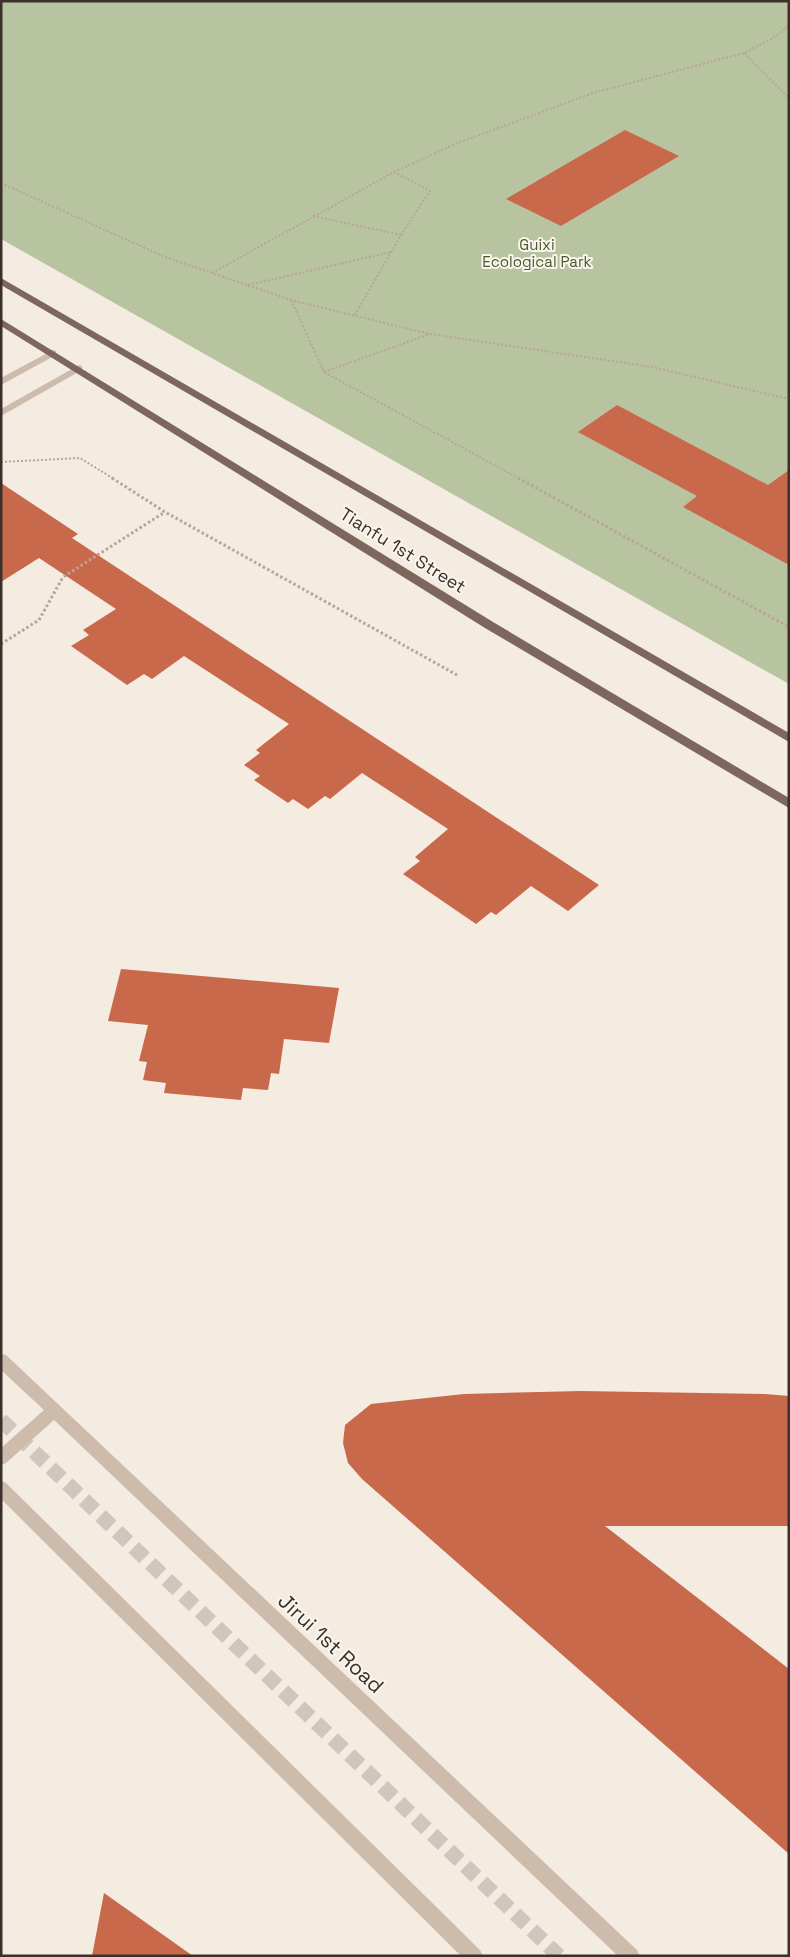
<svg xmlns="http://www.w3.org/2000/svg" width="790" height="1957" font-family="'Space Grotesk',sans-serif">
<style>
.green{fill:#b8c4a0}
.building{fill:#c8694b}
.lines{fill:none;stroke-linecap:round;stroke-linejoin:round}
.minor-tunnel{stroke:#cfc6bd;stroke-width:15;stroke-dasharray:15 8;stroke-linecap:butt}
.path-far1{stroke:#b9a596;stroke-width:2;stroke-dasharray:2 2;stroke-linecap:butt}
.path{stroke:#b9a596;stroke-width:3;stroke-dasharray:2.5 2.5;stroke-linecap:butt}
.minor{fill:#cdbbac;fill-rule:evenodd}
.major{fill:#7d675c;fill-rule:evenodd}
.labels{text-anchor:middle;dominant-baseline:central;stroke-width:4;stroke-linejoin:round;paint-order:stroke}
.far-park-label{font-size:15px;fill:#4a5a2e;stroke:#fbf5ee}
.street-label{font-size:18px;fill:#3b302b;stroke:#fbf5ee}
.near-street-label{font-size:21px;fill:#3b302b;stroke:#fbf5ee}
</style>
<rect width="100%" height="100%" fill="#f4ebe1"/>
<path class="green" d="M1,1H789V684L1,239Z"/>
<path class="building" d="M625,130L679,156L561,226L506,199Z
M617,405L768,485L789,470V565L683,507L697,496L578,432Z
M1,483L78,534L72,538L599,885L568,911L531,886L496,915L491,912L476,924L403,874L420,861L415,857L448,829L362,773L330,799L325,796L308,809L293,799L288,803L254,780L260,776L244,765L260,753L256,750L289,724L184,656L152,679L144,674L127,685L71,646L89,635L83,630L116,609L39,558L1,582Z
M121,969L339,988L329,1043L284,1039L279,1074L271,1073L268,1090L243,1088L241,1100L164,1093L166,1083L143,1080L147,1062L139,1061L148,1025L108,1021Z
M581,1391L765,1394L789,1396V1526H605L789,1669V1854L362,1479L348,1463L343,1443L345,1425L371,1404L464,1394Z
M104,1893L193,1956H92Z"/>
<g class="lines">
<path class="minor-tunnel" d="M1,1420L559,1956"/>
<path class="path-far1" d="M744,53L789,98
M1,183L165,257L291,300L430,334L652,367L789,399
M313,216L401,235
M212,273L394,172L455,144L593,93L744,53L773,38L789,26
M248,285L391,252
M291,300L324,372L520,479
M355,315L401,235L430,191L394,172
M324,372L430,334
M1,462L80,458L114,479"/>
<path class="path" d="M112,478L165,512L457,675
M518,478L789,627
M1,644L39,620L63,577L165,512"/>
<path class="minor" d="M53,350L56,351V355L1,385V378Z
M79,365L82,366V370L1,416V409Z
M1,1354L6,1355L637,1950L640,1956H618L54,1420L6,1463L1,1465V1448L44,1410L1,1370Z
M1,1481L6,1483L480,1950L483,1956H461L1,1499Z"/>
<path class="major" d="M1,278L789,733V742L1,285Z
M1,319L493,622L789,798V808L485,628L1,326Z"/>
</g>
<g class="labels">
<g class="far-park-label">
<text x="537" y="244">Guixi<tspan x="537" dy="17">Ecological Park</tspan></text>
</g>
<g class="street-label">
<text transform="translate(403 550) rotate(32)">Tianfu 1st Street</text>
</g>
<g class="near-street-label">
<text transform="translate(331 1643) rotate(43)">Jirui 1st Road</text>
</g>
</g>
<rect width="790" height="1957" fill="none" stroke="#3b302b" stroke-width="5"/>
</svg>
